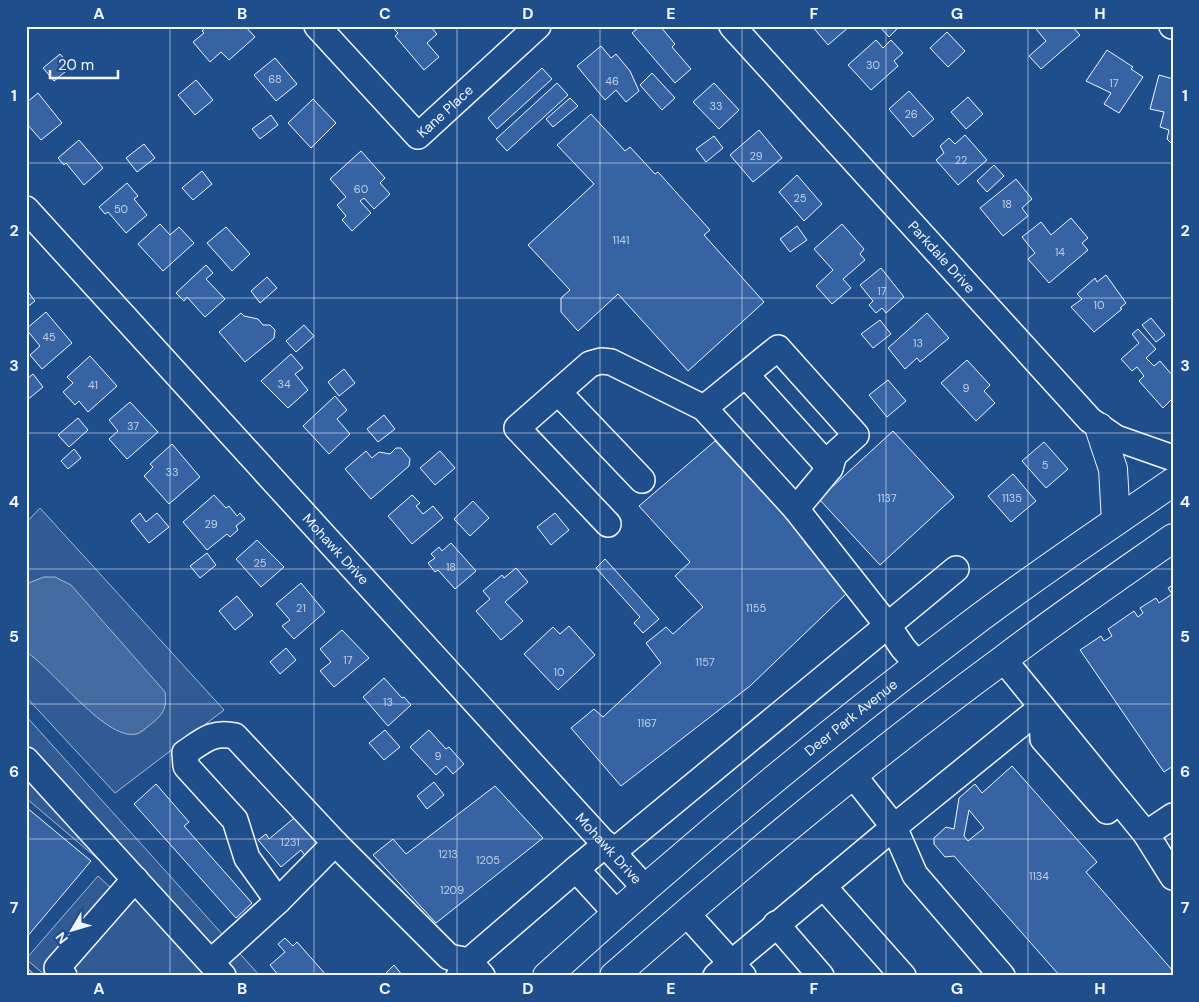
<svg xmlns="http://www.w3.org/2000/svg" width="1199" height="1002" font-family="'DM Sans',sans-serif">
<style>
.built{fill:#305b95;stroke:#a8bbd7}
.water{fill:#446ba0;stroke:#a8bbd7}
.building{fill:#3563a3;stroke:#f2f6ff;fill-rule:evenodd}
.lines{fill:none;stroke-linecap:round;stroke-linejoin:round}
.minor-casing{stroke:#f2f6ff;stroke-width:28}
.major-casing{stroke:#f2f6ff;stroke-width:30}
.minor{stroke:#1f4e8c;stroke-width:25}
.major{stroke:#1f4e8c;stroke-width:28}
.grid{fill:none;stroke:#f2f6ff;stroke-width:1;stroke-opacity:0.55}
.labels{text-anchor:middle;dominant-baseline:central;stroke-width:4;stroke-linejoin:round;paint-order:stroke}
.number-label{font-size:11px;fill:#c3d1e8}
.street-label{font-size:14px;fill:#f2f6ff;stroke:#1f4e8c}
.neatline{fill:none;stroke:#f2f6ff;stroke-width:2}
.grid-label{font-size:16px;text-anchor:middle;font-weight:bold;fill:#f2f6ff}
</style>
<rect width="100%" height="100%" fill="#1f4e8c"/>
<path class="built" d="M40,508L224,710L115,793L26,697V523Z
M26,716L260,976H46L26,959L98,876L111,888L119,877L26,798Z"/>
<path class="water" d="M44,577H55L71,585L165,692C167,707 164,714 151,724C147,727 143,731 139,733C109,746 52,667 26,652V584Z"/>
<path class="building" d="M207,26H245L255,37L229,60L221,52L210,62L193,42L204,33L202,31Z
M391,26H430L437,34L427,43L439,57L424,70L395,36L398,33Z
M640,26H660L675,44L672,47L691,69L675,83L632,33Z
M812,26H850L828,45Z
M879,26H900L889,37Z
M1039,26H1072L1080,35L1041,69L1029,56L1046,41L1036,29Z
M947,32L965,51L948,67L930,48Z
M876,40L883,48L891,40L903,53L894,61L898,66L871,90L848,65Z
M601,46L611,58L616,54L630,71L639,91L626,102L616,90L605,100L577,66Z
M1107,50L1133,67L1131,69L1143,77L1119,113L1104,104L1111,93L1086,81Z
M60,54L71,67L54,81L43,68Z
M275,58L297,84L276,101L254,75Z
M542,68L552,79L497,129L488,118Z
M652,73L675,98L662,110L640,85Z
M1159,75L1173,79V145L1167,139L1169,130L1160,127L1164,112L1150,109Z
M196,80L213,100L195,115L178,95Z
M557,83L568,95L507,151L496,139Z
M714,83L739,110L719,129L693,102Z
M909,91L934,119L913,137L889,109Z
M38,93L62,123L41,140L26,123V103Z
M968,97L983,114L966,129L951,112Z
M570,98L578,106L553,127L546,119Z
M313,99L336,123L311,148L288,123Z
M591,114L625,151L630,147L655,174L658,172L710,230L704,235L764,302L688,371L618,294L578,331L561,312V298L570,290L528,245L594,184L557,145Z
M271,115L278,125L260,139L252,129Z
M759,130L782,158L753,182L730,155Z
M965,135L987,160L958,185L936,160L944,153L940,146L949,138L955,144Z
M714,136L723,148L706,162L696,149Z
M79,140L103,168L84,185L66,163L64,165L58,158Z
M144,144L155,158L137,172L126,158Z
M361,151L385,178L380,183L390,194L374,209L364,198L360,201L371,213L352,231L342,220L346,216L337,205L346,197L330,179Z
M994,165L1004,176L987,192L977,181Z
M202,171L212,184L193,200L182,188Z
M797,175L822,204L804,221L779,192Z
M1016,179L1032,199L1022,208L1028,216L1003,236L980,208Z
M127,183L138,196L134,199L147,215L126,233L108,212L105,214L99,207Z
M1071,218L1088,238L1082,243L1088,250L1049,283L1028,259L1035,253L1022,237L1041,222L1051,235Z
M160,224L170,235L179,227L194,243L163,271L138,244Z
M842,224L864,249L860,254L865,260L843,279L851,288L832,304L816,286L833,270L814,249Z
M797,226L807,240L790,252L780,239Z
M226,227L250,254L232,271L207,243Z
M206,265L213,273L206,279L225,299L205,317L187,297L184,301L176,293Z
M881,268L904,297L886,313L882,308L876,313L869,305L873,301L860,285Z
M1106,275L1126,303L1120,308L1122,309L1094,332L1071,307L1082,299L1077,294L1095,278L1097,282Z
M267,277L277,288L260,303L251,291Z
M29,293L35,301L26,308V294Z
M46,312L72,343L42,369L30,355L40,346L26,329Z
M241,313L244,316L258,319L263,325H270L275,330L274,338L245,362L219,332Z
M927,313L949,338L920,362L917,358L905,369L888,348Z
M1151,318L1165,335L1156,342L1142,325Z
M880,320L891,334L873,348L861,334Z
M304,325L314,336L296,352L286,341Z
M1138,329L1156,349L1146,358L1154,366L1160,361L1173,376V398L1163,408L1139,381L1144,376L1137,367L1132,371L1121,359L1139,343L1132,334Z
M291,354L303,368L295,374L308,390L288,408L261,381Z
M90,356L117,386L88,412L79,401L75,405L63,392L73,383L67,377Z
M967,360L990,385L984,391L995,403L976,421L941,383Z
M344,369L355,383L339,396L328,382Z
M33,374L43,387L26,401V380Z
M888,380L906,401L887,417L869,395Z
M335,396L347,410L337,419L350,434L329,454L303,426Z
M130,402L158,432L127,459L109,439L118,431L109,420Z
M384,415L395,429L378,442L367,429Z
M78,418L88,430L69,447L58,435Z
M893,431L954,497L880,565L819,499Z
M715,441L808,541L804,542L849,591L750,686L621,786L571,728L594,709L603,717L661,663L646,643L666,627L673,634L703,607L675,576L690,562L639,506Z
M1044,442L1068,469L1046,488L1022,461Z
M172,444L200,477L169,504L144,476L153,467L150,464Z
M396,448H401L410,459L409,466L371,499L345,469L366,451L372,458L379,452L390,454Z
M74,449L81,458L68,469L61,461Z
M440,451L455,468L435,485L420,468Z
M1013,474L1036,501L1011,522L988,496Z
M214,495L226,508L229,506L237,516L240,513L245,519L236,526L238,530L230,537L227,534L207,550L183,522Z
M412,495L420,503L416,506L423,514L433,506L443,518L412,544L388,516Z
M473,501L489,518L470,536L454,519Z
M140,513L146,522L157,513L169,527L149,543L131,521Z
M555,513L569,530L551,545L537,527Z
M257,540L284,567L261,587L236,559Z
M451,543L476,571L455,589L438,570L435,572L428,563L435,558L431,554L439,547L442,551Z
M207,553L216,565L200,578L190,566Z
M605,559L659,619L643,633L634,623L640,617L596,568Z
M516,568L528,582L505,602L523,621L501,640L476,611L490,599L483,591L502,575L504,578Z
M301,583L325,612L294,639L282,626L290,620L276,604Z
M1173,585V766L1164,772L1080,650L1101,636L1104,641L1112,636L1108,629L1134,611L1138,617L1143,613L1140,608L1156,598L1159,603L1172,594L1168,588Z
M237,596L253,615L235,630L219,611Z
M569,626L595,655L558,690L524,654L553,627L560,634Z
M342,630L369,658L334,687L320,671L331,662L320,649Z
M286,648L296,660L280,674L270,662Z
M384,678L402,698L404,697L411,705L388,726L363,697Z
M385,730L400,747L384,760L369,743Z
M429,730L446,749L449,747L464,764L453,774L446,766L436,775L410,747Z
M1012,766L1097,862L1086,872L1173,971V976H1060L954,856L945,857L934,844V838L946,827L954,829L959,798L975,784L982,793ZM969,810L984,828L968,841L964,836Z
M434,782L444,795L427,809L417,796Z
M156,784L189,822L184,826L252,903L236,918L134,804Z
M495,786L543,838L436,923L373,855L393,839L406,854Z
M26,807L91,861L26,938Z
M299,814L323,843L306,857L301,850L281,867L258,840L266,834L269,839Z
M285,938L293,946L297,942L327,976H279L270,965L285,952L278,944Z
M394,965L403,976H383Z
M26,967L36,976H26Z"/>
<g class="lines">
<defs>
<g id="minor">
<path id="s1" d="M317,26L418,136L538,26"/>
<path id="s2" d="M732,26L1090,420L1116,438L1173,458"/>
<path d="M1172,26H1173"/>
<path id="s3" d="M26,209L645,888"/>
<path d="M746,375L830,468"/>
<path d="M558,392L642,480"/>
<path d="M704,408L778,348L856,435L834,455L830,468L796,509"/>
<path d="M608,524L517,428L590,364L601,361L611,362L704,408L796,509L888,626L903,648L918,665"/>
<path d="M1003,659L1146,834L1173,877"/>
<path d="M1042,707L1043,739L1107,811"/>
<path d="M26,760L223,976"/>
<path d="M853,775L894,827L1042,707"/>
<path d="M1146,834L1173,816"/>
<path d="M606,844L576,869L616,913"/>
<path d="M613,852L956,569"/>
<path d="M823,886L903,976"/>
<path d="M278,901L335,843"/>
<path d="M686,913L743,976"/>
<path d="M776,924L821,976"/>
<path d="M211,962L278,901L247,858L235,820L186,766L185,753C203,741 212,731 235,736L335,843L449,957L469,961L459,976"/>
<path d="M64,976L57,968L135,879"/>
<path d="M482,976L469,961L576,869"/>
<path d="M716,976L894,827L915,875L1002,976"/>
</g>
<g id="major">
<path d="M1099,427L1113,469L1116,521"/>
<path id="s4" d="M547,976C682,853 824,735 970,625C1036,575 1105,529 1173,482"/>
<path d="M614,976C740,865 869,758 1004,659C1059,617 1116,578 1173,538"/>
</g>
</defs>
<use href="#minor" class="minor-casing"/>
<use href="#major" class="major-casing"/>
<use href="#minor" class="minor"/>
<use href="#major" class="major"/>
</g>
<path class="grid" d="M170,26V976M314,26V976M457,26V976M600,26V976M742,26V976M886,26V976M1028,26V976M26,163H1173M26,298H1173M26,433H1173M26,569H1173M26,704H1173M26,839H1173"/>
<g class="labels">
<g class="number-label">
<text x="873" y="65">30</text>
<text x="275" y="79">68</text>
<text x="612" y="81">46</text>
<text x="1114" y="83">17</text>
<text x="716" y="106">33</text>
<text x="911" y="114">26</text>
<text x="756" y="156">29</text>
<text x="961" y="160">22</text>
<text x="361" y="189">60</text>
<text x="800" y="198">25</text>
<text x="1007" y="204">18</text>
<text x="121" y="209">50</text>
<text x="621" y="240">1141</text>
<text x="1060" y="252">14</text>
<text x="882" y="291">17</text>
<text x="1099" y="305">10</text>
<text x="49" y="337">45</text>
<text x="918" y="343">13</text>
<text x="284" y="384">34</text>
<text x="93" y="385">41</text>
<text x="966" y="388">9</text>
<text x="133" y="426">37</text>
<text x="1045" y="465">5</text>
<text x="172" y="472">33</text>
<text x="887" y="498">1137</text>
<text x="1012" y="498">1135</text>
<text x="211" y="524">29</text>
<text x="260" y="563">25</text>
<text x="451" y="567">18</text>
<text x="301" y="608">21</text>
<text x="756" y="608">1155</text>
<text x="348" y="660">17</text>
<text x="705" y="662">1157</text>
<text x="559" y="672">10</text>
<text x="388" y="702">13</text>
<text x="647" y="723">1167</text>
<text x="438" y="756">9</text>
<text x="290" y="842">1231</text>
<text x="448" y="854">1213</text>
<text x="488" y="860">1205</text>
<text x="1039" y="876">1134</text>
<text x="452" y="890">1209</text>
</g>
<g class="street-label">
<text stroke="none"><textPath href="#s1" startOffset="186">Kane Place</textPath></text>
<text stroke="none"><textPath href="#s2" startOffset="312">Parkdale Drive</textPath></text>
<text stroke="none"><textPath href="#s3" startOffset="460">Mohawk Drive</textPath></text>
<text stroke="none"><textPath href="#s4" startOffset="399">Deer Park Avenue</textPath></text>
<text stroke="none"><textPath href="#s3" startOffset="865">Mohawk Drive</textPath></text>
</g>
</g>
<rect width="1199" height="1002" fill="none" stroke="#1f4e8c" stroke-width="55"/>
<g transform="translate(72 930) rotate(232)" stroke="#1f4e8c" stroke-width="4" paint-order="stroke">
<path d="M0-4L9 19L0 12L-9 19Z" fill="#f2f6ff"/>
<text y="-8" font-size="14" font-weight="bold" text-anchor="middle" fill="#f2f6ff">N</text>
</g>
<path d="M50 70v8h68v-8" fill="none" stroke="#f2f6ff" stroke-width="2.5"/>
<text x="58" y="70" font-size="15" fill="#f2f6ff" stroke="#1f4e8c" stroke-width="4" paint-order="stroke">20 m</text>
<rect x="28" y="28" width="1144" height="946" class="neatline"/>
<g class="grid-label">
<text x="99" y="19">A</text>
<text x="242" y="19">B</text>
<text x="385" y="19">C</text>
<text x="528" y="19">D</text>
<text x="671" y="19">E</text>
<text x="814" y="19">F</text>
<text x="957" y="19">G</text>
<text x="1100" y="19">H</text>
<text x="14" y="101">1</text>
<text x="1185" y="101">1</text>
<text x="14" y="236">2</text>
<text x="1185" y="236">2</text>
<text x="14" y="371">3</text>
<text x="1185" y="371">3</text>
<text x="14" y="507">4</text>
<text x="1185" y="507">4</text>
<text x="14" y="642">5</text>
<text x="1185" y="642">5</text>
<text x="14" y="777">6</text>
<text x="1185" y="777">6</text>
<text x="14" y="913">7</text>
<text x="1185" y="913">7</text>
<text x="99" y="994">A</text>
<text x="242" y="994">B</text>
<text x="385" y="994">C</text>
<text x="528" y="994">D</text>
<text x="671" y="994">E</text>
<text x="814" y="994">F</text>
<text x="957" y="994">G</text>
<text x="1100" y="994">H</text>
</g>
</svg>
